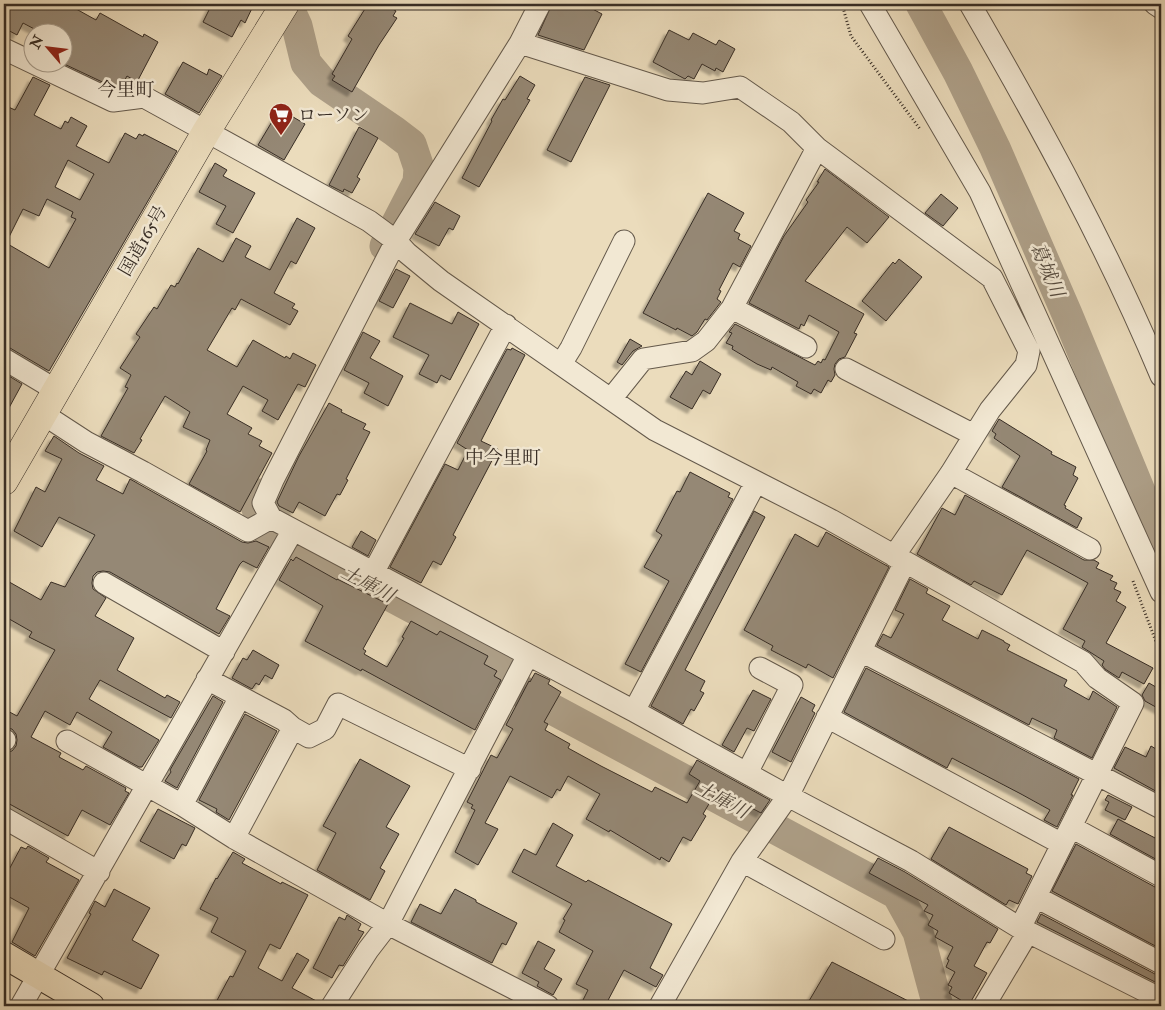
<svg xmlns="http://www.w3.org/2000/svg" width="1165" height="1010" font-family="'IM FELL Double Pica','Noto Serif JP',serif">
<style>
.lines{fill:none;stroke-linecap:round;stroke-linejoin:round}
.river{stroke:#aea089;stroke-width:31}
.building{fill:#958874;stroke:#372d25;fill-rule:evenodd;filter:url(#shadow)}
.minor-casing{stroke:#64594b;stroke-width:23}
.major-casing{stroke:#372d25;stroke-width:28}
.highway-casing{stroke:#372d25;stroke-width:29}
.path{stroke:#372d25;stroke-width:3;stroke-dasharray:1 2.5;stroke-linecap:butt}
.minor{stroke:#f2e8d3;stroke-width:21}
.major{stroke:#ebdcbc;stroke-width:26}
.highway{stroke:#ebdcbc;stroke-width:28}
.labels{text-anchor:middle;dominant-baseline:central;stroke-width:5;stroke-linejoin:round;paint-order:stroke}
.poi-label{font-size:18px;fill:#372d25;stroke:#f2e8d3;text-anchor:start}
.street-label{font-size:18px;fill:#372d25;stroke:#f2e8d3}
.neighbourhood-label{font-size:19px;fill:#372d25;stroke:#f2e8d3}
.water-label{font-size:19px;font-style:italic;fill:#554a3e;stroke:#f2e8d3}
</style>
<defs>
<filter id="shadow"><feDropShadow dx="-4.5" dy="4.5" stdDeviation="1" flood-color="#0004"/></filter>
</defs>
<rect width="100%" height="100%" fill="#ebdcbc"/>
<filter id="stains"><feTurbulence type="fractalNoise" baseFrequency=".004" numOctaves="4"/><feColorMatrix values="0 0 0 0 .2 0 0 0 0 .09 0 0 0 0 .02 0 0 0 .5 -.17"/></filter>
<radialGradient id="worn" r=".72"><stop offset=".6" stop-color="#630" stop-opacity="0"/><stop offset="1" stop-color="#630" stop-opacity=".3"/></radialGradient>
<g class="lines">
<path class="river" d="M287,4L297,26L306,63L322,82L394,131L411,144L419,168L418,182L385,246
M921,4L958,72L995,148L1067,314L1161,542
M261,494L256,506L264,528L495,652L507,675L524,694L897,894L918,932L938,1006"/>
</g>
<path class="building" d="M10,4H56L67,9L69,5L96,20L100,13L143,37L144,34L158,42L137,82L127,76L121,87L115,88L62,63V32H40L23,23L17,35L4,28V17Z
M212,4H254L245,23L241,20L232,37L203,22Z
M368,4H384L396,11L393,16L397,18L379,45L352,92L332,80L335,76L332,74L352,39L348,36Z
M552,4H583L602,14L584,50L538,35Z
M669,30L689,40L693,33L716,45L719,40L735,49L723,72L716,68L715,71L702,64L694,79L688,76L685,79L653,62Z
M183,62L207,75L209,69L222,76L199,113L165,94Z
M520,76L535,85L527,99L530,100L479,187L462,178L492,121L491,120L503,99L505,100Z
M33,77L50,85L34,115L61,129L65,121L68,123L71,117L87,126L76,146L109,163L125,133L136,139L139,134L143,136L144,134L177,151L49,371L10,348L4,347V105L15,110ZM68,160L94,174L80,200L55,187ZM47,199L73,212L71,217L76,219L49,268L6,243L23,209L39,216Z
M585,77L610,85L571,162L547,150Z
M283,111L305,124L284,160L258,145L276,115L279,117Z
M359,127L378,138L357,177L360,179L352,193L344,189L343,192L329,185Z
M215,163L227,170L223,176L255,193L233,233L216,224L226,206L199,192Z
M825,169L889,217L867,243L847,227L805,281L864,314L854,333L857,334L845,357L839,359L835,364L834,369L835,375L831,382L828,380L821,393L814,389L811,394L796,386L798,382L772,367L771,370L757,364L732,349L733,346L726,343L732,333L729,332L735,324L815,365L818,361L821,363L823,359L825,360L839,332L809,315L804,326L801,324L799,329L749,303L784,236L808,202L806,200L819,182H817Z
M708,193L744,213L734,231L740,234L738,239L751,246L740,267L733,263L719,290L721,291L717,299L721,302L707,320L705,319L697,332L692,336L677,328L676,330L643,313Z
M941,194L958,208L943,226L925,213Z
M435,202L460,216L453,230L449,228L439,246L415,234Z
M297,218L315,228L296,264L291,261L274,293L295,304L292,308L298,311L290,325L241,299L235,310L232,308L207,350L237,367L253,340L285,358L286,356L290,359L293,353L316,365L305,387L298,384L278,420L262,411L268,400L243,386L227,414L252,428L248,434L262,441L259,446L272,453L240,512L189,484L207,451L206,450L210,440L183,427L190,412L165,396L140,439L142,440L134,453L101,436L128,388L125,387L131,375L120,368L140,337L136,334L154,307L157,309L171,285L175,287L177,283L178,284L198,248L223,262L236,238L251,246L245,257L270,270Z
M899,259L922,277L886,321L862,301L893,262L895,264Z
M396,269L410,276L393,308L379,301Z
M410,303L452,324L458,312L479,324L450,380L441,375L437,383L419,374L429,355L393,337Z
M363,332L380,341L370,358L403,376L388,406L364,393L369,383L344,370Z
M630,339L642,346L633,351L622,365L617,362Z
M512,348L525,355L481,441L498,449L453,535L456,537L441,565L433,561L421,583L390,567L445,464L458,470L468,450L457,443L507,349L511,350Z
M700,361L721,374L710,394L703,390L692,409L670,397L686,371L692,375Z
M4,373L22,384L4,417Z
M329,403L342,410L341,412L366,424L363,429L370,432L346,479L348,480L340,495L337,494L325,516L299,502L293,513L279,506L277,502L299,456Z
M999,419L1052,452L1051,454L1076,467L1073,475L1078,478L1064,505L1066,506L1065,508L1082,518L1077,528L1002,487L1020,456L994,438L996,434L992,431Z
M54,436L79,453L104,466L96,480L123,494L130,479L242,542L248,543L256,541L269,547L257,568L243,561L240,564L216,609L230,616L219,634L110,572L103,571L97,572L93,576L92,583L93,589L106,598L95,616L134,638L117,670L165,698L167,695L180,702L171,718L100,680L89,699L159,740L142,767H139L103,747L112,732L77,712L70,725L45,711L31,737L61,753L59,757L83,770L86,766L126,788L125,791L129,793L110,825L82,810L68,836L4,801V752L12,751L16,746L17,740L16,734L12,729L4,728V709L17,716L55,650L29,637L32,632L4,616V611L9,602L4,599V579L41,600L51,582L65,587L95,535L59,517L42,547L14,531L36,487L45,492L62,459L45,451Z
M690,472L730,493L728,497L733,499L641,672L625,664L669,581L644,567L662,535L656,531L677,491L680,492Z
M965,495L1084,560H1094L1099,563L1096,568L1113,576L1110,580L1117,583L1114,589L1121,592L1116,601L1126,607L1106,643L1153,668L1144,684L1122,672L1119,678L1105,669L1102,665L1104,661L1082,647L1085,641L1063,629L1088,583L1055,565L1027,550L1002,595L974,581L971,585L917,554L942,508L955,515Z
M754,511L765,517L685,670L705,681L700,691L704,693L694,711L691,709L683,724L651,706Z
M361,531L376,540L368,556L352,547Z
M826,532L889,567L833,678L808,664L806,668L771,650L773,646L744,630L795,534L818,547Z
M296,557L337,580V579L388,604L363,649L366,651L364,654L387,667L404,638L402,637L411,621L437,635L440,631L488,656L484,664L497,671L494,676L501,680L475,730L362,669L361,671L305,641L323,606L279,580L291,559L293,561Z
M910,579L928,589L926,593L950,606L942,620L978,639L982,630L1004,641V642L1010,645L1007,650L1067,680L1064,686L1089,700L1093,691L1117,707L1092,758L1054,738L1057,730L1032,718L1029,725L877,645L883,634L891,638L904,614L895,610Z
M253,650L279,665L272,679L265,675L259,685L256,683L252,689L232,678L243,658L247,660Z
M866,668L1079,779L1071,795H1073L1057,827L1044,820L1050,810L1021,794L952,758L947,768L844,712Z
M535,673L550,680L548,684L561,692L544,722L548,724L545,730L570,744L568,748L601,766L652,792L655,787L687,803L700,781L689,774L697,760L770,800L761,813L717,790L703,814L706,816L691,841L683,837L669,862L661,857L660,860L610,830L609,832L586,819L600,794L596,792L568,776L560,791L557,789L552,798L510,776L485,823L498,829L478,865L455,852L475,810L471,808L473,805L467,802L491,755L497,758L513,729L506,725L529,681L530,682Z
M1149,683L1161,690V710L1145,701L1142,695Z
M753,690L771,699L754,731L747,728L734,752L722,745Z
M213,696L223,702L177,788L165,781L171,772L170,770Z
M801,697L815,705L812,711L815,713L791,762L772,752Z
M245,714L277,731L229,820L216,812L217,809L199,800Z
M1151,746L1161,752V794L1114,768L1125,747L1146,757Z
M360,759L410,786L386,827L399,834L380,868L385,871L370,900L317,870L336,833L323,826Z
M1108,795L1132,807L1125,820L1105,810L1109,802L1105,800Z
M158,809L195,828L186,846L182,844L174,859L140,841Z
M1118,819L1161,841V862L1110,834Z
M553,823L573,835L556,866L586,882L588,880L672,924L650,968L663,975L656,987L624,970L605,1006H580L588,990L576,984L593,951L559,932L565,920L563,919L572,904L512,872L524,849L536,855Z
M949,827L1028,869L1026,873L1032,876L1018,904L1009,900L1006,905L931,859Z
M1076,844L1155,887L1161,888V949L1052,891Z
M28,846L49,858L46,862L79,880L35,956L12,942L29,908L4,894V879L21,847L26,849Z
M233,852L245,859L242,863L281,884L282,882L308,895L280,949L270,944L258,968L282,981L297,953L309,960L292,988L320,1003V1006H214L230,976L233,977L246,951L211,932L218,918L200,909L216,878L217,879Z
M878,858L905,872L998,929L990,943L987,942L974,966L987,973L969,1005L949,993L952,987L948,985L955,972L946,967L949,960L947,959L953,947L935,937L938,931L928,925L933,915L924,911L928,905L869,873Z
M114,889L150,908L132,940L159,955L141,989L104,971L102,975L67,958L91,914L89,913L95,901L105,907Z
M455,889L476,900V902L517,923L506,945L502,943L492,963L411,922L420,904L441,914Z
M1041,914L1155,974L1161,975V985L1037,922Z
M347,915L361,924L358,930L364,932L343,966L339,965L332,978L313,968L339,917L345,920Z
M538,941L555,950L544,969L562,979L553,995L537,986L539,982L522,973Z
M832,962L918,1006H873L864,1002L862,1006H806Z"/>
<g class="lines">
<defs>
<path id="minor" d="M540,4L520,43L396,241L273,480L263,503L271,518L634,711L788,796L911,861L1020,928L1161,999
M870,4L980,192L1161,592
M970,4C1040,125 1107,247 1161,376
M1155,4L1161,8
M520,43L668,90L703,93L740,87L791,122L817,148L992,278L1029,351L1026,365L990,410L951,473L894,556
M4,49L113,101L144,97L369,221L396,241L407,253L441,281L655,430L831,520L1083,662L1097,678L1133,703L1020,928
M732,308L806,347
M4,359L56,390
M561,364L571,348L624,241
M846,369L974,435
M611,399L643,359L692,351L706,341L732,308L817,148
M43,414L86,442L143,472L248,531L271,518
M951,473L1090,549
M373,573L506,325
M104,583L224,652
M861,651L1161,808
M207,679L284,720L293,728L234,838
M634,711L756,482
M827,717L1062,844
M293,728L309,737L325,729L338,704L470,769
M4,740H5
M67,741L182,805L234,838L388,924L548,1006
M747,773L792,685L760,668
M182,805L240,697
M4,818L99,872
M1071,827L1161,876
M742,861L884,939
M1036,897L1161,963
M21,1006L293,530
M332,1006L368,950L388,924L528,655
M660,1006L742,861L788,796L905,562
M984,1006L1028,932"/>
<path id="major" d="M4,955L91,1006"/>
<path id="highway" d="M4,481L206,132L285,4"/>
</defs>
<use href="#minor" class="minor-casing"/>
<use href="#major" class="major-casing"/>
<use href="#highway" class="highway-casing"/>
<path class="path" d="M842,4L851,36L920,129
M1133,581L1161,655"/>
<use href="#minor" class="minor"/>
<use href="#major" class="major"/>
<use href="#highway" class="highway"/>
</g>
<defs>
<symbol id="supermarket-pin" viewBox="-11 -11 22 30"><path d="M0 17L-7.5 6A9.5 9.5 0 1 1 7.5 6Z" fill="#8f2418" stroke="#f2e8d3"/><path d="M-6-5.5h2.5l.6 2H6L4.5 2H-2.5L-4.4-4H-6ZM-1.5 3.2a1.3 1.3 0 1 0 .1 0ZM3 3.2a1.3 1.3 0 1 0 .1 0Z" fill="#fff"/></symbol>
</defs>
<g fill-rule="evenodd">
<use href="#supermarket-pin" x="267" y="101" width="28" height="38"/>
</g>
<g class="labels">
<g class="poi-label">
<text x="298" y="115">ローソン</text>
</g>
<g class="street-label">
<text transform="translate(143 241) rotate(-60)">国道165号</text>
</g>
<g class="neighbourhood-label">
<text x="126" y="90">今里町</text>
<text x="503" y="458">中今里町</text>
</g>
<g class="water-label">
<text transform="translate(1047 270) rotate(67)">葛城川</text>
<text transform="translate(368 584) rotate(28)">土庫川</text>
<text transform="translate(722 800) rotate(28)">土庫川</text>
</g>
</g>
<rect width="1165" height="1010" fill="none" stroke="#ebdcbc" stroke-width="20"/>
<rect x="5" y="5" width="1155" height="1000" fill="none" stroke="#372d25" stroke-width="2.5"/>
<rect x="10" y="10" width="1145" height="990" fill="none" stroke="#372d25"/>
<g transform="translate(48 48) rotate(298)"><circle r="24" fill="#f2e8d3" stroke="#a79d8d"/>
<path d="M0-4L9 19L0 12L-9 19Z" fill="#8f2418"/>
<text y="-8" font-size="14" font-weight="bold" text-anchor="middle" fill="#372d25">N</text>
</g>
<rect width="100%" height="100%" filter="url(#stains)"/>
<rect width="100%" height="100%" fill="url(#worn)"/>
</svg>
